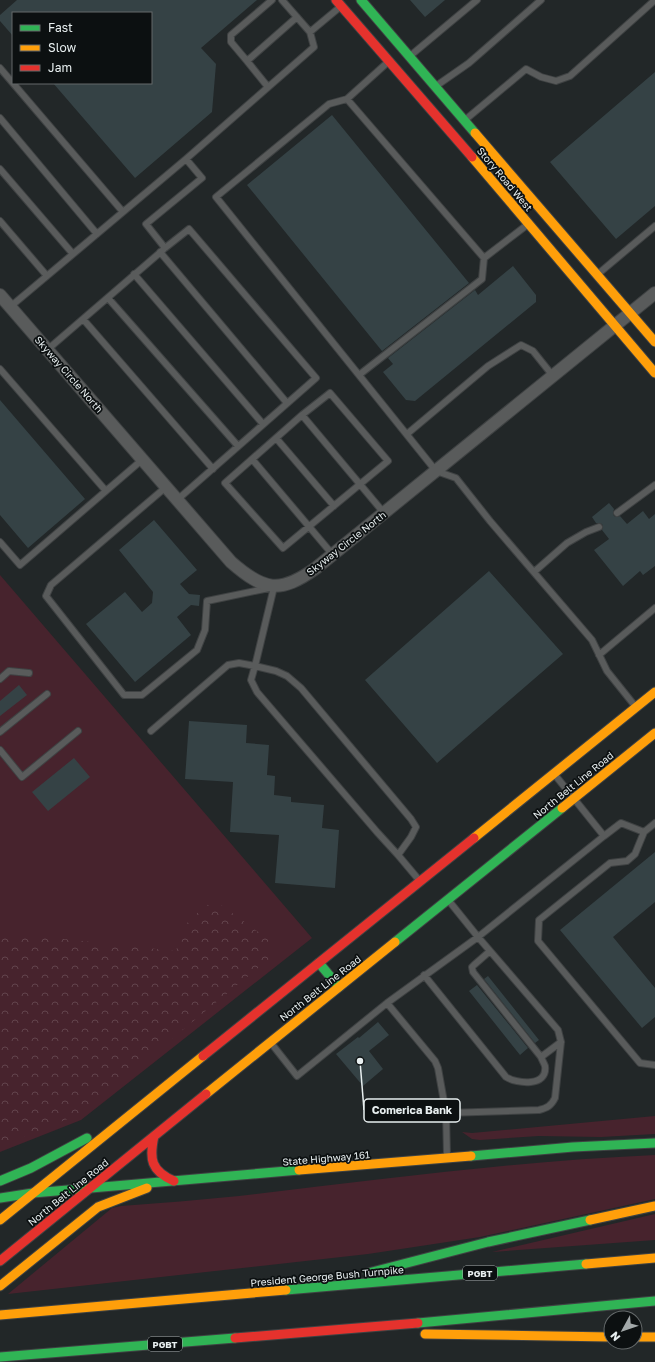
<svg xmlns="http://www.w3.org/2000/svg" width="655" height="1362" font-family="'Golos Text',sans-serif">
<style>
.grass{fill:#47232d}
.forest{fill:url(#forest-crowns)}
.building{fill:#354245}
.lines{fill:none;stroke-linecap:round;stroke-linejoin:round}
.lane-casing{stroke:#3f4243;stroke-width:8}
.street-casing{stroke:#3f4243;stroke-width:14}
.fast-casing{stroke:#3f4243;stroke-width:11}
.slow-casing{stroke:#3f4243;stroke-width:11}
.jam-casing{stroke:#3f4243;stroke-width:11}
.lane{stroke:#595b5b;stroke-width:6}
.street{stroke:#595b5b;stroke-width:12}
.fast{stroke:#30b455;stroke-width:9}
.slow{stroke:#ff9f0a;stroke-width:9}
.jam{stroke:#e5322d;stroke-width:9}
.labels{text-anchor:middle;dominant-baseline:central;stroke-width:3.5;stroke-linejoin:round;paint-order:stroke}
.shield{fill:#0c1011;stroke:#a6acad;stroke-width:1}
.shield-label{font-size:9px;font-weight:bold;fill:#e8eff0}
.street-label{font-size:10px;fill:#e8eff0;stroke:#0c1011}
.leader{fill:none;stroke:#e8eff0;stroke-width:1.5}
.callout-dot{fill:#e8eff0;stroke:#0c1011;stroke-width:1.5}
.callout{fill:#0c1011;stroke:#e8eff0;stroke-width:1.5}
.callout-label{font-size:11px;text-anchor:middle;font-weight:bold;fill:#e8eff0}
</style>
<defs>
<pattern id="forest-crowns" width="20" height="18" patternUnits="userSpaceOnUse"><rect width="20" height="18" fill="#47232d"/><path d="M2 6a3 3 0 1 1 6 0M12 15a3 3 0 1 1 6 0" fill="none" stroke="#62434c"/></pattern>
</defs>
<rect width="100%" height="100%" fill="#222728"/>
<path class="grass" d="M0,575L312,938L81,1120L0,1152Z
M655,1116V1134L601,1137L539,1136L480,1140L472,1139L462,1132L472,1133Z
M655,1155V1199L480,1237L368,1254L8,1294L112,1208L121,1206C160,1203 200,1200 239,1196C377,1180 516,1161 655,1155Z
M655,1214V1240L492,1252Z"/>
<path class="forest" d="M214,900L268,939L269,959L80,1114L0,1146V932L175,951L182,941V930L191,918Z"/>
<path class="building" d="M17,0H257L201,48L216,64L212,112L135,178L53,83H151V13H13V36L0,21V15Z
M410,0H445L425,17Z
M655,72V206L616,239L550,162Z
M332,115L469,283L382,351L247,185Z
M513,266L536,295V302L415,401L406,400L383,372L393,364L388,358L475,290L478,295Z
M0,400L85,499L28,548L0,515Z
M609,503L614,509L613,513L614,516L617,517L620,516L627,524L643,511L649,519L655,514V566L643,575L640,571L623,586L594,550L609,539L602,530L603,527L602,524L599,523H596L592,517Z
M154,520L197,570L180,584L189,594L200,595L199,606L191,605L177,617L191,635L135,682L86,624L125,592L142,612L152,603L153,592L119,550Z
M489,571L563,654L437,763L365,680Z
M19,685L27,695L0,716V701Z
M189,721L247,725L246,743L269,745L267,775L275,776L274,795L291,797V802L324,805L322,828L339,830L335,888L275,883L279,835L230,832L233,782L185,779Z
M74,758L90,777L48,811L32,792Z
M655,852V902L613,937L655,988V1017L642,1028L560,930Z
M488,976L539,1040L535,1043L484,979Z
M477,985L528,1048L520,1055L469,991Z
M378,1022L389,1035L369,1051L383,1069L363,1086L336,1054L358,1037L359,1038Z"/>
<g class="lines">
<defs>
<path id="lane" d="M282,0L310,32
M410,56L477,0
M247,61L231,42V35L272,0
M388,62L347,99L329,104L216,197L436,471L456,478L490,521L592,640L607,671L635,706
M0,68L123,212
M436,86L469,63L541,0
M268,87L247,61L297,17
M347,99L484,258
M0,118L97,234
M465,120L526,69L541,77L556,81L570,76L655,0
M0,169L73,254
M0,221L47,276
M160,252L287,403
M134,274L263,424
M598,274L655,226
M108,298L238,446
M10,307L186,159L314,47L310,32L340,7
M83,319L213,469
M47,350L163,250
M0,369L106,491
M359,375L482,279L484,258L527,225
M302,415L330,393L388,461C353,490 318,519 283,548L225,483L302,415L384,513
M407,434L488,366L521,345L533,351L553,376
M276,438L334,506
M252,459L333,555
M166,487L51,585L46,596L124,695H142L197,650L205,630L207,601L274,587L255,666L276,671L287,676L301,688L411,819L416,827L411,837L398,855
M177,500L316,378L189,229L165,248L146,224L202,178L186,159
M617,513L655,485
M0,542L20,565L143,459
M534,572L567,543L586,532L599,527
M599,655L655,608
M0,679L9,671L29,673
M151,731L228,665L239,663L255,666L251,680L257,692L377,832L398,855L419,880
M0,732L47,694
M0,750L22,777L78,731
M644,832L635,854L627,861L610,863L539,920L538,941L640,1063L655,1065
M604,836L621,823L644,832L655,823
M449,901L478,937L604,836L555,775
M424,975L506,1077C517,1084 548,1087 545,1066C544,1063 542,1060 541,1057L473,972L472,967L474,965L490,951
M387,1003L435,1061L438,1068L446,1113
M271,1043L297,1076L387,1003L478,937L558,1030L561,1042L555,1098C551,1106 547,1108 539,1110L446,1113L447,1156
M541,1057L561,1042"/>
<path id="street" d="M0,295L231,562C264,591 280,594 316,568L655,293"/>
<path id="fast" d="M361,0L475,133
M395,942L562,808
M319,963L339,987
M471,1156L573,1147L655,1143
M0,1181L31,1168L87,1138
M0,1198L33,1193L299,1170
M368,1273L488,1242L590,1220
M286,1290L586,1264
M418,1323L655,1301
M0,1357L235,1338"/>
<path id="slow" d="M475,133L655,342
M472,157L655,373
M562,808L655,733
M474,838L655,692
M206,1094L395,942
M299,1170L471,1156
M0,1220L203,1056
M590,1220L655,1206
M586,1264L655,1258
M0,1286L98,1207L147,1188
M0,1315L286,1290
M425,1334L611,1337
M635,1337H655"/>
<path id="jam" d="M336,0L472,157
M203,1056L474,838
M154,1136C149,1159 151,1171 174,1181
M0,1261L206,1094
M235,1338L418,1323"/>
</defs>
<use href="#lane" class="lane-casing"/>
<use href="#street" class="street-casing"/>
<use href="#fast" class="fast-casing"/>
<use href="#slow" class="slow-casing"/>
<use href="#jam" class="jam-casing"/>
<use href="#lane" class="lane"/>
<use href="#street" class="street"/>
<use href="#fast" class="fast"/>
<use href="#slow" class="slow"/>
<use href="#jam" class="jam"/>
</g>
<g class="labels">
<g class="shield">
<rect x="463" y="1266" width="34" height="14" rx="3"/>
<rect x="148" y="1337" width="34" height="14" rx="3"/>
</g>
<g class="shield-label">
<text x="480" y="1273">PGBT</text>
<text x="165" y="1344">PGBT</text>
</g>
<g class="street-label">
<text transform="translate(505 179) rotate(50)">Story Road West</text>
<text transform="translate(69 374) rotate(49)">Skyway Circle North</text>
<text transform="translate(346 543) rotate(-38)">Skyway Circle North</text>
<text transform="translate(573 785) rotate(-39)">North Belt Line Road</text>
<text transform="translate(320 988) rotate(-38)">North Belt Line Road</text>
<text transform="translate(326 1158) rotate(-5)">State Highway 161</text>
<text transform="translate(68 1192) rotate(-39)">North Belt Line Road</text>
<text transform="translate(327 1276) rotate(-5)">President George Bush Turnpike</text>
</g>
</g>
<path class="leader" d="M360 1061L364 1110"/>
<circle class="callout-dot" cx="360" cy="1061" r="4"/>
<rect class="callout" x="364" y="1099" width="96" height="23" rx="4"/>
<g class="callout-label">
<text x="412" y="1114">Comerica Bank</text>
</g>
<rect x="12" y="12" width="140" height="72" fill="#0c1011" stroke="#64696a"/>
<rect x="20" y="25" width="20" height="6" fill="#30b455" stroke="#64696a"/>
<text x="48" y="32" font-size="12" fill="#e8eff0">Fast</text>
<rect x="20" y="45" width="20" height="6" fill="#ff9f0a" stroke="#64696a"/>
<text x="48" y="52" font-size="12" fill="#e8eff0">Slow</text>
<rect x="20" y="65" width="20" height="6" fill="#e5322d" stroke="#64696a"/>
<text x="48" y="72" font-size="12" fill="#e8eff0">Jam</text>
<g transform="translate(623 1330) rotate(230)"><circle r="19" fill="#0c1011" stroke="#64696a"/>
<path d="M0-3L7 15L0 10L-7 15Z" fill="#a3a9aa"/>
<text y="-6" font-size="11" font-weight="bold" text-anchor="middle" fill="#e8eff0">N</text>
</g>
</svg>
